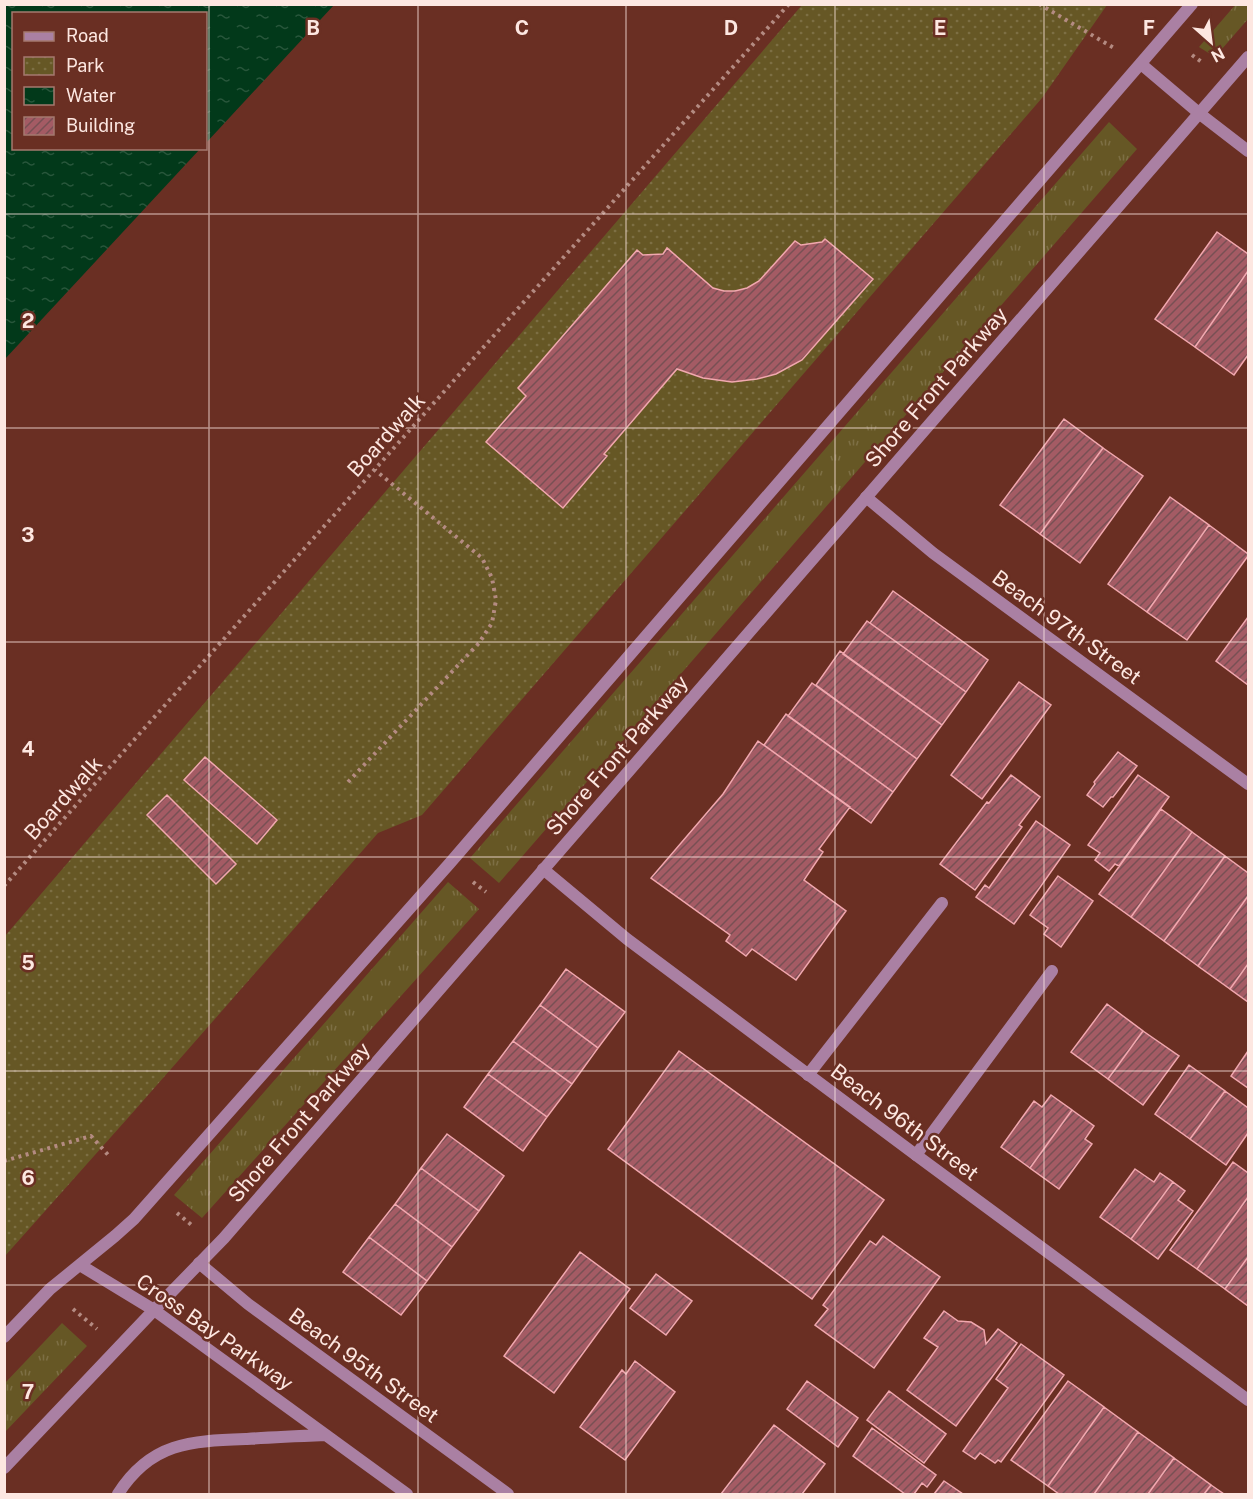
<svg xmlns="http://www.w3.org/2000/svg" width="1253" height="1499" font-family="'Public Sans',sans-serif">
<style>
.grass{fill:url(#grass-tufts)}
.park{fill:url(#park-dots)}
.water{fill:url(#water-ripples)}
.building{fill:url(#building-hatch);stroke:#f1a8af;stroke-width:1.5}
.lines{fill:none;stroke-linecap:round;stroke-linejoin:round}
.path{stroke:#b48b82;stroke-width:4;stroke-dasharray:3 4.5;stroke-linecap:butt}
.service{stroke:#aa80a3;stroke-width:12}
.minor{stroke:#aa80a3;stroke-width:12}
.tertiary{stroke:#aa80a3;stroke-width:12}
.grid{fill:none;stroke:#fde7e1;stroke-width:1.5;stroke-opacity:0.55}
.labels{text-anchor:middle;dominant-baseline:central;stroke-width:5;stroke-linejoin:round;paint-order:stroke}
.street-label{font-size:21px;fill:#fde7e1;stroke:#6a2f23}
.grid-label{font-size:20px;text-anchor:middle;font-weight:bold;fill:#fde7e1;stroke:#6a2f23;stroke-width:5;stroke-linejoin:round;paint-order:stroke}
</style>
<defs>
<pattern id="grass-tufts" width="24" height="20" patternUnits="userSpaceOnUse" patternTransform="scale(1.5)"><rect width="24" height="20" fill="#665725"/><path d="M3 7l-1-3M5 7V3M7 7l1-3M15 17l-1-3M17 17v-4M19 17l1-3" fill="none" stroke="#7d6f44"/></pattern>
<pattern id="park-dots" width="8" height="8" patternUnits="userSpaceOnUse" patternTransform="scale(1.5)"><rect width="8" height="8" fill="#665725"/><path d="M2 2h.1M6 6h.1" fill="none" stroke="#7d6f44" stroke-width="1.8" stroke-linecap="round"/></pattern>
<pattern id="water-ripples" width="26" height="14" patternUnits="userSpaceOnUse" patternTransform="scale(1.5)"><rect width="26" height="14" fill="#02391a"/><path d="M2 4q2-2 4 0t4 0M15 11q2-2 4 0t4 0" fill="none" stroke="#28563b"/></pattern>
<pattern id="building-hatch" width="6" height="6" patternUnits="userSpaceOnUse" patternTransform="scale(1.5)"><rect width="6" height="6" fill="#a45b64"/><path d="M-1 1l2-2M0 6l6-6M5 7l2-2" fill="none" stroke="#785054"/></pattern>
</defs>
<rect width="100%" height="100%" fill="#6a2f23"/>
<path class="grass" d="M1236,4L1248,5V19L1215,57L1199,47Z
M1109,122L1137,149L499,883L470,858Z
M448,882L479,909L202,1218L174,1195Z
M62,1323L87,1346L5,1432V1383Z"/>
<path class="park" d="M802,5H1107L1042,98L422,815L378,833L135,1110L5,1256V936Z"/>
<path class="water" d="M5,4L334,5L206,143V14H14V148L200,149L5,359Z"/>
<path class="building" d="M1217,232L1248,254V271L1195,347L1155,319Z
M825,239L873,279L802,360L776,374L757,379L732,382L703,378L677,369L604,454L607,456L563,508L486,442L526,396L518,388L637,250L643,255L663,254L667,248L713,288L724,291H735L747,288L759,281L795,241L801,245L822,242Z
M1248,271V355L1234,375L1195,347Z
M1064,419L1103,448L1040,534L1000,505Z
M1103,448L1143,476L1080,563L1040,534Z
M1170,497L1209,525L1147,612L1108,584Z
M1209,525L1248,554V556L1187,640L1147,612Z
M893,591L988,660L966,692L870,623Z
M1248,617V685L1216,661Z
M867,621L966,692L942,725L843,654Z
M840,651L942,725L917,759L816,685Z
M1019,682L1051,705L982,799L951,775Z
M812,683L917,759L893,792L788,716Z
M786,714L893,792L871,823L764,745Z
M758,741L850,807L819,849L823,852L804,880L846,911L796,980L752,949L746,956L726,941L730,935L651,878L723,794Z
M1118,752L1137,766L1113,797H1111L1103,807L1087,795L1095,784L1094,782Z
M205,757L277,820L257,844L184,780Z
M1011,775L1040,797L1019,825L1022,827L975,890L940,864L987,802L989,803Z
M1138,775L1169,797L1119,866L1115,864L1109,871L1095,860L1100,853L1088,845Z
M167,795L236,864L216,884L147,815Z
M1161,809L1192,832L1131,917L1099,894Z
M1036,821L1070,845L1014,924L976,897L985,885L989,888Z
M1192,832L1225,856L1164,941L1131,917Z
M1225,856L1248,873V896L1198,966L1164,941Z
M1058,876L1093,901L1061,947L1044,934L1048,928L1030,915Z
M1248,896V964L1230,989L1198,966Z
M1248,964V1002L1230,989Z
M566,969L625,1012L598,1048L540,1005Z
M1107,1004L1143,1031L1108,1079L1071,1052Z
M540,1005L598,1048L572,1084L513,1041Z
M1143,1031L1179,1056L1143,1105L1108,1079Z
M513,1041L572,1084L547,1117L488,1074Z
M679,1051L884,1200L812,1299L608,1149Z
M1248,1051V1088L1231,1076Z
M1189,1065L1225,1091L1190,1139L1155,1114Z
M488,1074L547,1117L523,1151L464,1107Z
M1225,1091L1248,1108V1133L1226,1165L1190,1139Z
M1051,1095L1072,1110L1030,1168L1001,1147L1034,1101L1042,1107Z
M1072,1110L1094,1126L1085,1139L1092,1144L1059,1189L1030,1168Z
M447,1134L504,1176L479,1211L421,1168Z
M1233,1162L1248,1173V1197L1197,1269L1170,1250Z
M421,1168L479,1211L452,1247L395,1204Z
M1135,1169L1154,1182L1160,1173L1173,1182L1131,1239L1100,1217Z
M1173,1182L1185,1191L1178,1200L1193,1211L1158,1259L1131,1239Z
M1248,1197V1257L1225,1289L1197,1269Z
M395,1204L452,1247L427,1281L369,1237Z
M883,1236L940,1277L874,1368L815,1325L828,1309L823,1305L870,1241L876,1245Z
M369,1237L427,1281L401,1315L343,1272Z
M580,1252L630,1289L554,1393L504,1356Z
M1248,1257V1306L1225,1289Z
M656,1274L692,1301L666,1335L630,1308Z
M944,1311L958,1321L971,1322L984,1330L986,1344L998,1329L1017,1343L956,1426L907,1390L938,1347L924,1338Z
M1021,1344L1064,1375L1001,1462L998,1460L995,1463L980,1453L975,1459L963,1451L1008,1388L996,1379Z
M635,1361L675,1392L625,1460L580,1427L622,1370L626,1374Z
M807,1381L858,1418L838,1447L787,1409Z
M1068,1381L1104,1407L1048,1486L1011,1460Z
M889,1391L946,1434L924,1463L867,1420Z
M1104,1407L1138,1432L1094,1494H1059L1048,1486Z
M774,1425L825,1464L802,1494H721Z
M872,1428L936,1475L927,1487L922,1483L914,1494H905L853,1456Z
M1138,1432L1174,1458L1148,1494H1094Z
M1174,1458L1211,1485L1204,1494H1148Z
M944,1481L963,1494H934Z
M1211,1485L1224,1494H1204Z"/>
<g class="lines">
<path class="path" d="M1039,4L1114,48
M1192,55L1203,63
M348,782L479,643L492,623L496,600L492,578L482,558L375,470
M473,882L486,892
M4,886L789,4
M4,1161L91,1136L110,1157
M177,1213L194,1227
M73,1309L97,1329"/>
<path class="service" d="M808,1075L942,903
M916,1155L1052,971"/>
<path class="minor" d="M1141,64L1200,114L1248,151
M866,497L933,553L1248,784
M543,869L627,939L916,1155L1248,1400
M199,1263L248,1304L508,1494"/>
<path class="tertiary" d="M80,1265L154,1310L407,1494
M4,1337L50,1289L115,1236L134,1219L450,863L1192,4
M4,1468L154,1310L224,1238L1248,57
M118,1494C151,1442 191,1441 247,1439C274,1437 300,1436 326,1435"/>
</g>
<path class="grid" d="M209,4V1494M418,4V1494M626,4V1494M835,4V1494M1044,4V1494M4,214H1248M4,428H1248M4,642H1248M4,857H1248M4,1071H1248M4,1285H1248"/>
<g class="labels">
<g class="street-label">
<text transform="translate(936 387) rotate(-49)">Shore Front Parkway</text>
<text transform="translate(386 435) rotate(-48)">Boardwalk</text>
<text transform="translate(1067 627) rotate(36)">Beach 97th Street</text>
<text transform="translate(617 755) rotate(-49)">Shore Front Parkway</text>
<text transform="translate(63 798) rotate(-48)">Boardwalk</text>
<text transform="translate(299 1122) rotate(-49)">Shore Front Parkway</text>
<text transform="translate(905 1122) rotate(37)">Beach 96th Street</text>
<text transform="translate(215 1332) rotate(35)">Cross Bay Parkway</text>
<text transform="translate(364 1365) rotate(36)">Beach 95th Street</text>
</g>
</g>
<g class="grid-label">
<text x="313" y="35">B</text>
<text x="522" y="35">C</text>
<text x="731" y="35">D</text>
<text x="940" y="35">E</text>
<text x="1149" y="35">F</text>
<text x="28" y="328">2</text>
<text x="28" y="542">3</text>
<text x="28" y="756">4</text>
<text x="28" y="970">5</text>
<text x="28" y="1185">6</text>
<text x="28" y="1399">7</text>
</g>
<rect width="1253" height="1499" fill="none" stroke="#fde7e1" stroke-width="12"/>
<rect x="12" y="12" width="195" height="138" fill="#6a2f23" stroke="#a5796f" stroke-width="1.5"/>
<rect x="24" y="32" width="30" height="9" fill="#aa80a3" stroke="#a5796f" stroke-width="1.5"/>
<text x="66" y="42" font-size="18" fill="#fde7e1">Road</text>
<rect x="24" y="57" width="30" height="18" fill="url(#park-dots)" stroke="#a5796f" stroke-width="1.5"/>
<text x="66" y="72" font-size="18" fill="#fde7e1">Park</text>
<rect x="24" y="87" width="30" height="18" fill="url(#water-ripples)" stroke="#a5796f" stroke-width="1.5"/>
<text x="66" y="102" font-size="18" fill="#fde7e1">Water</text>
<rect x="24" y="117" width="30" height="18" fill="url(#building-hatch)" stroke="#a5796f" stroke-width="1.5"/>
<text x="66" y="132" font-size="18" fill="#fde7e1">Building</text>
<g transform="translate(1211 42) rotate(152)" stroke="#6a2f23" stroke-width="4.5" paint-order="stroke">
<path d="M0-4.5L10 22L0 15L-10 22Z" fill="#fde7e1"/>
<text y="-9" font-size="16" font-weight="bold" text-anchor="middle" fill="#fde7e1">N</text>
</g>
</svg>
